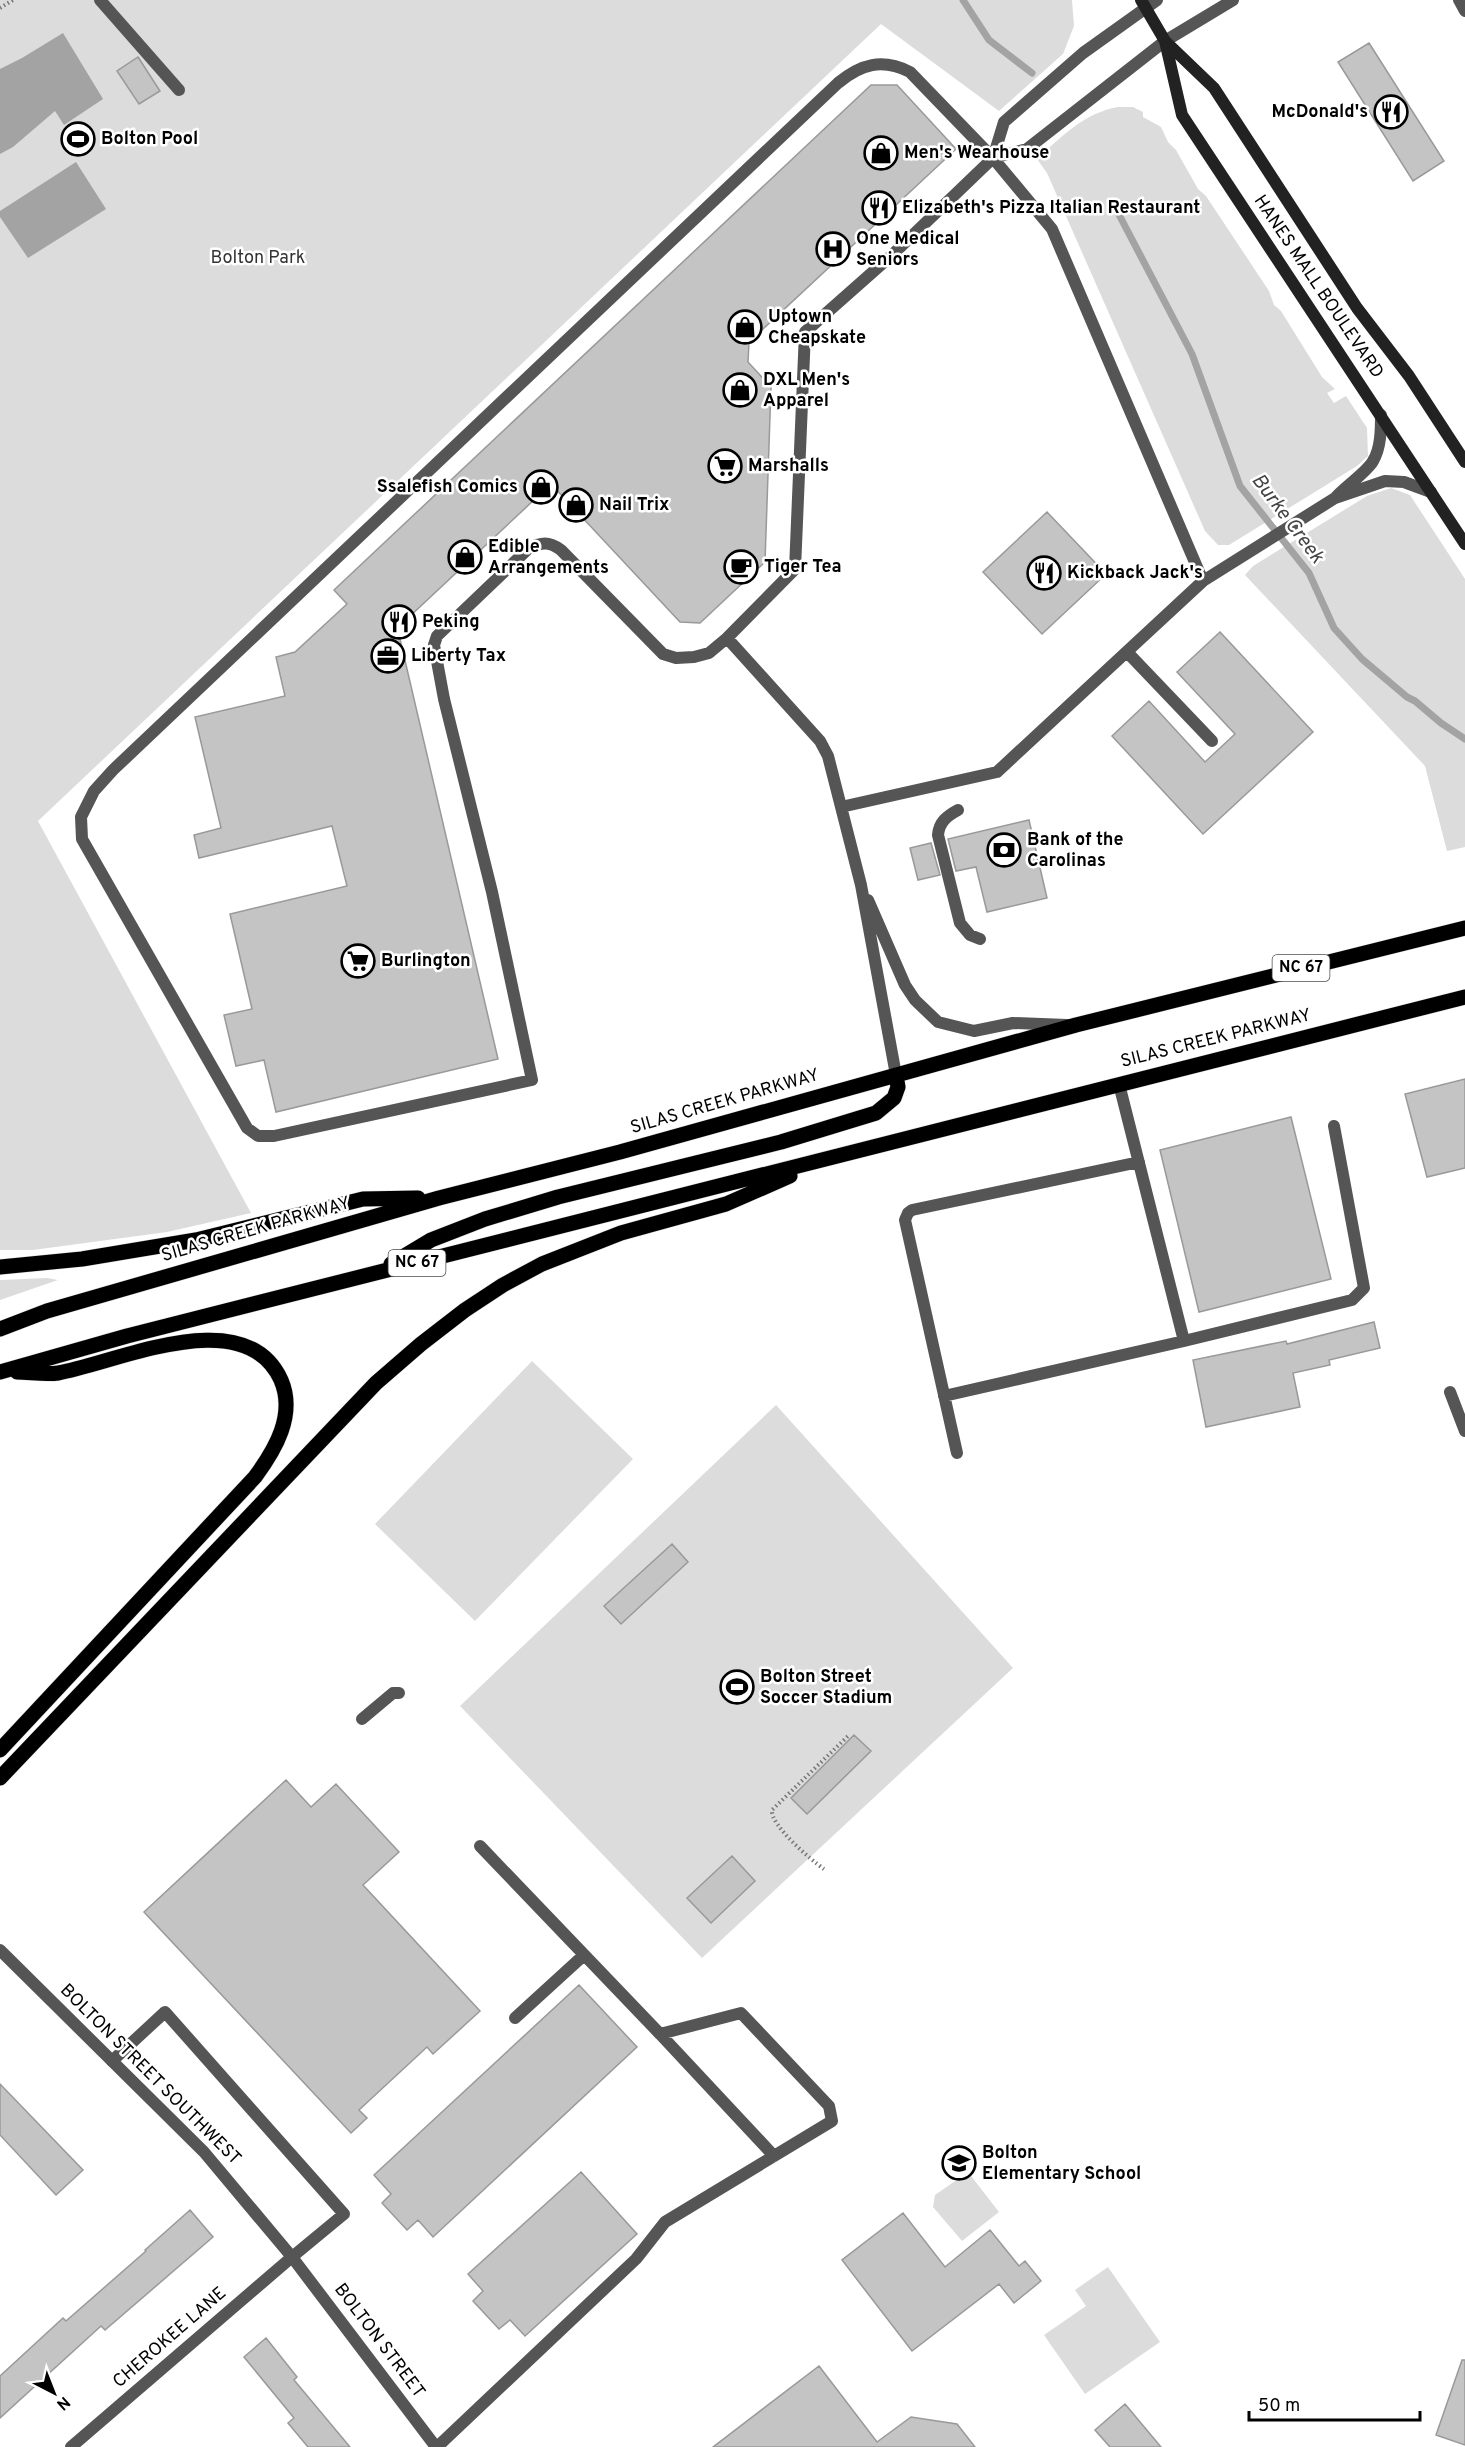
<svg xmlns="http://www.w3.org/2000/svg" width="1465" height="2447" font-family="Overpass,sans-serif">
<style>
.green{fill:#dcdcdc}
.water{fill:#a3a3a3}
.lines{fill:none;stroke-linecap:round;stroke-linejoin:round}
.stream{stroke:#a3a3a3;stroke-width:7}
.building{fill:#c4c4c4;stroke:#999;stroke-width:1.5}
.primary-casing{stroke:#dbdbdb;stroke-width:16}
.path{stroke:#777;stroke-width:4;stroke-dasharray:1.5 3;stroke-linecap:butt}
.service{stroke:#555;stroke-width:12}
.tertiary{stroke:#555;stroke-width:12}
.secondary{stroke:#222;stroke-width:12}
.primary{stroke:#000;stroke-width:15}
.labels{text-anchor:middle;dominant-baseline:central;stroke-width:5;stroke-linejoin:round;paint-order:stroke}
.shield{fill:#fff;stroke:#4c4c4c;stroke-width:1.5}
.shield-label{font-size:16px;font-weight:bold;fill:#000}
.poi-label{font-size:18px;font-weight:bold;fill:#000;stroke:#fff;text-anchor:start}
.park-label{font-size:18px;fill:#333;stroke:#fff}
.street-label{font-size:18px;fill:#000;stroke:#fff}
.water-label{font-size:20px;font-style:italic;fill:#444;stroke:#fff}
</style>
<rect width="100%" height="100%" fill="#fff"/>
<path class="green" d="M0,0H1072L1074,26L1063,54L999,111L881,24L38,821L251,1213L167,1232L33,1250H0Z
M1118,107H1133L1143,112V117L1161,127L1168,142L1176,150L1198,189L1206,196L1269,291L1274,305L1281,311L1322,377L1335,389L1327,393L1334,403L1346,396L1367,428L1368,456L1357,466L1229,545H1218L1205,531L1047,173L1037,159C1061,137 1084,113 1118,107Z
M1391,488L1410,495L1465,579V847L1447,851L1425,766L1245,575L1253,566L1367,496Z
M47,1278L58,1280L0,1300V1280Z
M532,1361L633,1459L475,1621L375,1524Z
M776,1405L1013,1668L702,1958L460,1706Z
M968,2172L999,2212L962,2241L933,2207L935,2195Z
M1108,2267L1160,2342L1085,2394L1044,2335L1086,2306L1075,2290Z"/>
<path class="water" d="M63,33L103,99L64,125L55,111L13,147L0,154V69L22,58Z
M76,162L106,209L28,258L0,217V211Z"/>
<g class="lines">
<path class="stream" d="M963,0L989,40L1032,73
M1115,207L1192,354L1240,486L1309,573L1334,628L1362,659L1407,697L1415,701L1441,723L1465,739"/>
</g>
<path class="building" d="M1369,43L1444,161L1413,181L1338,62Z
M138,57L160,91L139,104L117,71Z
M871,85H897L956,149L749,342L748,362L771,387L765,562L700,623L680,622L551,484L407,619L400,639L498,1059L276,1112L264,1060L236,1066L224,1015L252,1009L230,914L347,886L332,826L199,858L194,835L221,828L195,717L285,696L276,657L295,652L347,604L334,590Z
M1047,512L1106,574L1042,634L983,572Z
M1220,632L1313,732L1203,834L1112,736L1149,701L1205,762L1235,734L1177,672Z
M1029,820L1047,898L987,912L976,867L956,871L948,839Z
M931,843L940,875L918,880L910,848Z
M1465,1079V1168L1427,1177L1405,1094Z
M1291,1117L1331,1279L1199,1312L1160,1150Z
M1374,1322L1380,1348L1329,1360L1330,1365L1293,1373L1300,1407L1206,1427L1193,1360L1286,1341L1287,1344Z
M672,1544L688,1562L621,1624L604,1606Z
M854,1735L871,1751L807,1814L791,1798Z
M286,1780L311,1807L336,1784L399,1852L363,1885L480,2011L433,2054L427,2047L359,2110L367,2118L351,2133L144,1912Z
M732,1856L755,1881L711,1923L687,1898Z
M579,1985L637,2047L433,2237L418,2220L407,2230L382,2203L391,2194L374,2175Z
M0,2084L83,2170L56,2195L0,2135Z
M581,2172L637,2234L525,2336L510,2320L499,2329L473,2301L483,2291L468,2274Z
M190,2210L213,2237L105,2330L101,2326L0,2418V2376L63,2318L66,2321L146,2251L145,2250Z
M903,2213L945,2267L990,2230L1019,2266L1025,2261L1041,2281L1014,2303L999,2284L912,2351L842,2260Z
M266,2338L297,2377L294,2380L350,2447H308L288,2423L294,2418L244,2357Z
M1462,2360H1465V2445L1436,2435Z
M819,2366L877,2442L911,2417L957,2424L975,2447H713Z
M1125,2404L1161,2447H1110L1095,2430Z"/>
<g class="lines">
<defs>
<path id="primary" d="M391,1264L431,1240L485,1219L558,1197L781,1142L876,1113L894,1098L898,1087L896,1075
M0,1267L82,1259L196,1240L363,1199L418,1198
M0,1329L47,1311L439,1198L620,1152L1076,1025L1465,928
M0,1372L127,1336L1465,997
M0,1750L255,1477C275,1450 296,1415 281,1380C245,1301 119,1362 58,1373C45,1375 30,1372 17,1372
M0,1778L376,1383L421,1344L465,1310L503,1285L542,1264L621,1233L726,1204L790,1176"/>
</defs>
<use href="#primary" class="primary-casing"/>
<path class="path" d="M0,8L13,0
M824,1869C811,1860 770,1825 772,1810L848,1736"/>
<path class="service" d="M100,0L179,90
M1459,0L1465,11
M993,158L1004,122L1083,53L1157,0
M1336,497C1346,486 1368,471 1373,461C1381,448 1381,429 1381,415
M1203,581L1052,229L993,158L910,72C882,58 861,64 838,83L113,770L94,791L81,817L82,839L247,1128L258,1136H274L532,1080L492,892L444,699L434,645L437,636L528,549C541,542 549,541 561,550L663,654L676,658L694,657L709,653L727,638L795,569L805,332L892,255L993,158L1027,149L1165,41L1233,0
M727,638L820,741L828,756L861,885L896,1075
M1127,652L1212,741
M841,807L997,772L1203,581L1335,498L1385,481L1404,482L1431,492
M958,810C947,816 939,822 938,835L960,923L970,935L980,939
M868,900L905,985L915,1000L938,1022L974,1031L1013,1023L1067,1025
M1119,1084L1184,1341L1352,1300L1364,1288L1334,1126
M1450,1392L1465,1431
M944,1396L1184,1341
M957,1453L905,1220L908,1213L912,1210L1139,1162
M362,1719L393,1693H399
M515,2018L584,1955
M660,2034L774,2156
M112,2061L165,2012L344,2214L292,2257
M437,2447L636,2259L665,2222L832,2121L829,2106L741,2013L660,2034L480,1846"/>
<path class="tertiary" d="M0,1950L204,2152L292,2257L436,2447
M71,2447L292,2257"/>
<path class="secondary" d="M1141,0L1165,41L1214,88L1357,308L1409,376L1465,462
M1165,41L1182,115L1465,544"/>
<use href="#primary" class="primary"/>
</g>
<defs>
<symbol id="restaurant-ring" viewBox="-11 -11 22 22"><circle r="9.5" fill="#fff" stroke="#000" stroke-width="1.5"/><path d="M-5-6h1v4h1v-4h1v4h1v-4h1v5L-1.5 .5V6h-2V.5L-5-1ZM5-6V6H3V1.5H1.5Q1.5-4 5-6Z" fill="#000"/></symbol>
<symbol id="stadium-ring" viewBox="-11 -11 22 22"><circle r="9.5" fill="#fff" stroke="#000" stroke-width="1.5"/><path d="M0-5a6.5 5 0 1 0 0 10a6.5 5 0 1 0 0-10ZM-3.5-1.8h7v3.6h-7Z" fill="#000"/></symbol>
<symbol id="shop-ring" viewBox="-11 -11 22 22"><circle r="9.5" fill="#fff" stroke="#000" stroke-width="1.5"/><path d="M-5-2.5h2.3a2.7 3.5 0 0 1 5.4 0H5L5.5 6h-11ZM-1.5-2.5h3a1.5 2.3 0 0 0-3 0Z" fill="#000"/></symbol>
<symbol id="hospital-ring" viewBox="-11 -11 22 22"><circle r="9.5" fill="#fff" stroke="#000" stroke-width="1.5"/><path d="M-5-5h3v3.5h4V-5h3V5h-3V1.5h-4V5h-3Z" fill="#000"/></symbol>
<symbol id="supermarket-ring" viewBox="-11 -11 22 22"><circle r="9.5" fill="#fff" stroke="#000" stroke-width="1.5"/><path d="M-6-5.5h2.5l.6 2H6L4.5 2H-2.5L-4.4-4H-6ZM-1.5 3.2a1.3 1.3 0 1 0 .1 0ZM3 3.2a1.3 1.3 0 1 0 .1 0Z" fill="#000"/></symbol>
<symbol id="cafe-ring" viewBox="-11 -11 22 22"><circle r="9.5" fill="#fff" stroke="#000" stroke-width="1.5"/><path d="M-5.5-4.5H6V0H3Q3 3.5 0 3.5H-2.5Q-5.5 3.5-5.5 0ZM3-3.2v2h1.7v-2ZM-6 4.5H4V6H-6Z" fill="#000"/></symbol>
<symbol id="office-ring" viewBox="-11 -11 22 22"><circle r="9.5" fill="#fff" stroke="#000" stroke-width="1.5"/><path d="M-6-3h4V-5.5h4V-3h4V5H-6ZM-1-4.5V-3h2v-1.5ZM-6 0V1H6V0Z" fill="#000"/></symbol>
<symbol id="bank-ring" viewBox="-11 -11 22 22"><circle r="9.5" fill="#fff" stroke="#000" stroke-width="1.5"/><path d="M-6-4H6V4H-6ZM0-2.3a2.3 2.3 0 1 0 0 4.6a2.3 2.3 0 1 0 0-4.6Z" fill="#000"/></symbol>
<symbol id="school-ring" viewBox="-11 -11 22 22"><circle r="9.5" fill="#fff" stroke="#000" stroke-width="1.5"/><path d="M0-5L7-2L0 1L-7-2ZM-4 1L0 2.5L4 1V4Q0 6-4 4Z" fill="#000"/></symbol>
</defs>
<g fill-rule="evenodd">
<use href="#restaurant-ring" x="1372" y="93" width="38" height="38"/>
<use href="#stadium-ring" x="59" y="120" width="38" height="38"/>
<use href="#shop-ring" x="862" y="134" width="38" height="38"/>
<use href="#restaurant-ring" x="860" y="189" width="38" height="38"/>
<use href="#hospital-ring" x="814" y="230" width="38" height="38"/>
<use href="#shop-ring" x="726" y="308" width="38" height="38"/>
<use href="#shop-ring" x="721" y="371" width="38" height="38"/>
<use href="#supermarket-ring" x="706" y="447" width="38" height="38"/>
<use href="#shop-ring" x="522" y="468" width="38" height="38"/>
<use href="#shop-ring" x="557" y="486" width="38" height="38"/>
<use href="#shop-ring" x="446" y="538" width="38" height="38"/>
<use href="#cafe-ring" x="722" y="548" width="38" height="38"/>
<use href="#restaurant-ring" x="1025" y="554" width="38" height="38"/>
<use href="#restaurant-ring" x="380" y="603" width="38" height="38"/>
<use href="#office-ring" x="369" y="637" width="38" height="38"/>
<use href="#bank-ring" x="985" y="831" width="38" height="38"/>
<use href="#supermarket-ring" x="339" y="942" width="38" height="38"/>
<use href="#stadium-ring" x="718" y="1668" width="38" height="38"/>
<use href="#school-ring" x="940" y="2144" width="38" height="38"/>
</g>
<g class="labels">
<g class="shield">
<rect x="1272.5" y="955" width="57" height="26" rx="4.5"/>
<rect x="388.5" y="1250" width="57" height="26" rx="4.5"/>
</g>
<g class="shield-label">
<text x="1301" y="968">NC 67</text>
<text x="417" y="1263">NC 67</text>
</g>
<g class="poi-label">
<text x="1368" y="112" text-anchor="end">McDonald's</text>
<text x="101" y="139">Bolton Pool</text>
<text x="904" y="153">Men's Wearhouse</text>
<text x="902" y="208">Elizabeth's Pizza Italian Restaurant</text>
<text x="856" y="239">One Medical<tspan x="856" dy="21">Seniors</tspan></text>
<text x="768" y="317">Uptown<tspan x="768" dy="21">Cheapskate</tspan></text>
<text x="763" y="380">DXL Men's<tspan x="763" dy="21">Apparel</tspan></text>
<text x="748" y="466">Marshalls</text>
<text x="518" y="487" text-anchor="end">Ssalefish Comics</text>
<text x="599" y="505">Nail Trix</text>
<text x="488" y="547">Edible<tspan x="488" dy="21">Arrangements</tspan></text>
<text x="764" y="567">Tiger Tea</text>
<text x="1067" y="573">Kickback Jack's</text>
<text x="422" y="622">Peking</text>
<text x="411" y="656">Liberty Tax</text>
<text x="1027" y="840">Bank of the<tspan x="1027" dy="21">Carolinas</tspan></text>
<text x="381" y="961">Burlington</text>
<text x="760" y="1677">Bolton Street<tspan x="760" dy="21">Soccer Stadium</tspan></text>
<text x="982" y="2153">Bolton<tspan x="982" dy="21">Elementary School</tspan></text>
</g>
<g class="park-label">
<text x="258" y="258">Bolton Park</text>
</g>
<g class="street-label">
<text transform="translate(1318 287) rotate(56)">HANES MALL BOULEVARD</text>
<text transform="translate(1216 1039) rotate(-14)">SILAS CREEK PARKWAY</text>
<text transform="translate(725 1102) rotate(-16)">SILAS CREEK PARKWAY</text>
<text transform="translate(256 1230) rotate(-16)">SILAS CREEK PARKWAY</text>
<text transform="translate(150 2075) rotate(45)">BOLTON STREET SOUTHWEST</text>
<text transform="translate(170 2338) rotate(-41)">CHEROKEE LANE</text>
<text transform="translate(379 2341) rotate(53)">BOLTON STREET</text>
</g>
<g class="water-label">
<text transform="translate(1287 519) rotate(53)">Burke Creek</text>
</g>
</g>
<g transform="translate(54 2393) rotate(138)" stroke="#ffffff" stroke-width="4.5" paint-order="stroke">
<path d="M0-4.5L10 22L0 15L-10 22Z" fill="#000000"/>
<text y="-9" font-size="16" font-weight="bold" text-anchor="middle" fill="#000000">N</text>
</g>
<path d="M1249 2411v9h171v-9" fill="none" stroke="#000000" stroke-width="3"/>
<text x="1258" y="2411" font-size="18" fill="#000000" stroke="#ffffff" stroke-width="4.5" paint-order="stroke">50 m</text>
</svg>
